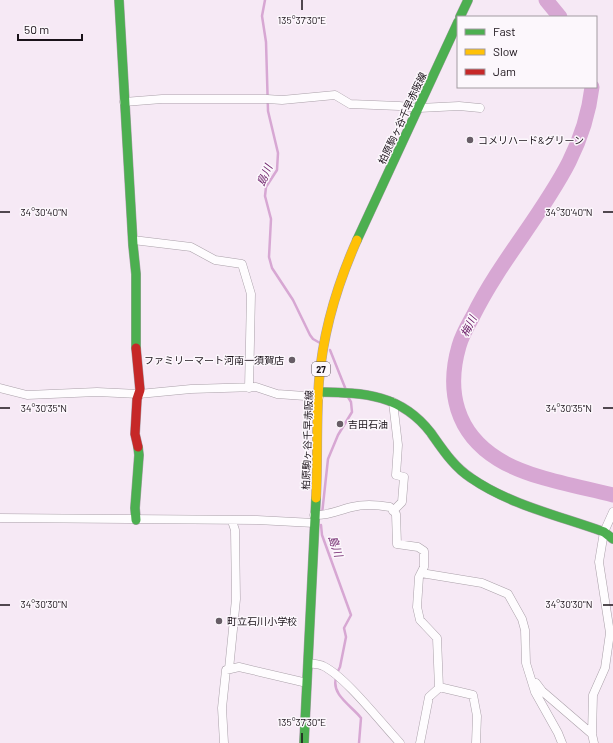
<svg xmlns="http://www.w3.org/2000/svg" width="613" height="743" font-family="Barlow,'Noto Sans JP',sans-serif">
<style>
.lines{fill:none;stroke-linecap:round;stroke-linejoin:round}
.stream{stroke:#d7a7d3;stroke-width:2.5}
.river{stroke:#d7a7d3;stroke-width:15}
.street-casing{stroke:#aaa0a9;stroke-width:9}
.fast-casing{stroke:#aaa0a9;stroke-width:10}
.slow-casing{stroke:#aaa0a9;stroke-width:10}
.jam-casing{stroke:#aaa0a9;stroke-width:10}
.street{stroke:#fefcfe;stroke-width:8}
.fast{stroke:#4caf50;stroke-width:9}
.slow{stroke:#ffc107;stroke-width:9}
.jam{stroke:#c62828;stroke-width:9}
.ticks{fill:none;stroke:#1a1219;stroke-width:1.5}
.poi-dot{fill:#675d66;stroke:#fcf7fc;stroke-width:1.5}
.labels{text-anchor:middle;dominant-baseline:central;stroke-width:3;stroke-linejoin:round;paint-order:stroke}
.shield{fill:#fcf7fc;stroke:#5e575d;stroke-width:1}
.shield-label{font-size:9px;font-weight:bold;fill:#1a1219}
.street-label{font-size:10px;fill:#1a1219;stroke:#fcf7fc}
.poi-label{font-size:10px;fill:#1a1219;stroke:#fcf7fc;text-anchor:start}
.water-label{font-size:11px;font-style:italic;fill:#6f246c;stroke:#fcf7fc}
.ticks-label{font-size:10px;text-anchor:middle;fill:#1a1219;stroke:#fcf7fc;stroke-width:3;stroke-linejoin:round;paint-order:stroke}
</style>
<rect width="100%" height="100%" fill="#f6e9f5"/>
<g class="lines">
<path class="stream" d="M265,0L262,16L266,42L268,111L278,153L277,170L266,187L265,196L271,219L269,257L272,268L293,300L310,335L313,339L320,343
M330,350L346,390
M322,514L328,459L338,435L352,412L351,402L348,397
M321,525L322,535L351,615L344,628L346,637L340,667L337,673
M336,678C331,695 352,706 361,718L359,743"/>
<path class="river" d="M546,0L560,17
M592,87C589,113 581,138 569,162C542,215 500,261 473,316C468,325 462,335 459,346C446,391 456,433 498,459C528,478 578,486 613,495"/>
<defs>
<path id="street" d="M124,102L162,99H267L282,100L335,95L350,104L399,106L419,108L459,106L480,108
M133,240L191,247L215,260L242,264L251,294L249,388
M0,388L27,395L97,392L139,394L191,389L256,387L277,394L319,397
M393,402L398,445L396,475L404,477L402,502L393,511
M314,515C328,516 339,510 352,507C364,504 378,505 390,507L396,514L397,544L418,547L424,551V567L419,577L417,607L420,620L437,638L439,688L429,697L420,743
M0,518L257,520L314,523
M421,573L482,583L508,594L522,619L525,630L526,663L535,692L558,733L562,743
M308,663C313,664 319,664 323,666C345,676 382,724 400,743
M229,669L236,599L235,530L232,521
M536,683L542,691L592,734
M439,687L473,695L477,716L476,743
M224,743L222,708L226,670L239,667L307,683
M594,743L592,734L593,695L605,668L610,633L599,562L604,532L613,512"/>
<path id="fast" d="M119,0L133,245L136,274V348
M460,17L468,0
M357,240L458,22
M319,392C365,393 401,394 431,433C443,450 454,467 471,478C510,505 560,516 604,532L613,539
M136,520L135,508L139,455L138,447
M304,743L316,498"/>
<path id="slow" d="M316,498C318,459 316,420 319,381C323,332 337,285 357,240"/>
<path id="jam" d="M136,348L140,390L137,399L135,434L138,447"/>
</defs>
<use href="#street" class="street-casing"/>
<use href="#fast" class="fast-casing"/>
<use href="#slow" class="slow-casing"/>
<use href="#jam" class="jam-casing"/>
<use href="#street" class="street"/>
<use href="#fast" class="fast"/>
<use href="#slow" class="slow"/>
<use href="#jam" class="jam"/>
</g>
<path class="ticks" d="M302,0V10M0,212H10M603,212H613M0,408H10M603,408H613M0,605H10M603,605H613M302,733V743"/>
<g class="poi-dot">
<circle cx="470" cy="140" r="4"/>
<circle cx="292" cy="360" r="4"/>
<circle cx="340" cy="424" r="4"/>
<circle cx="219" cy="621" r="4"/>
</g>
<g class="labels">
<rect class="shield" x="312" y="362" width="18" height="14" rx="3"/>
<g class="shield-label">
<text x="321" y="369">27</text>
</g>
<g class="street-label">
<text transform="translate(402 118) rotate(-65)">柏原駒ヶ谷千早赤阪線</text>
<text transform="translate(307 440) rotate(-88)">柏原駒ヶ谷千早赤阪線</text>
</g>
<g class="poi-label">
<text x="478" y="140">コメリハード&amp;グリーン</text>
<text x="284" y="360" text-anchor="end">ファミリーマート河南一須賀店</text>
<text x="348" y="424">吉田石油</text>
<text x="227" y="621">町立石川小学校</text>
</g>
<g class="water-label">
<text transform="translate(264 175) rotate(-67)">島川</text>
<text transform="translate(468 326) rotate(-64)">梅川</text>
<text transform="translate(336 546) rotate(71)">島川</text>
</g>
</g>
<g class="ticks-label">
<text x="302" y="24">135°37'30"E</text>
<text x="44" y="216">34°30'40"N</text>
<text x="569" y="216">34°30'40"N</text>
<text x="44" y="412">34°30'35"N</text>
<text x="569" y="412">34°30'35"N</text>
<text x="44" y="608">34°30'30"N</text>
<text x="569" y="608">34°30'30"N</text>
<text x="302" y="726">135°37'30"E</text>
</g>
<rect x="457" y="16" width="140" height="72" fill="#fcf7fc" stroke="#a29ba1"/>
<rect x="465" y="29" width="20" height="6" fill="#4caf50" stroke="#a29ba1"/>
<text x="493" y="36" font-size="12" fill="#1a1219">Fast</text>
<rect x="465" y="49" width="20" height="6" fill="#ffc107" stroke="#a29ba1"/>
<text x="493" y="56" font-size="12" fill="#1a1219">Slow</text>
<rect x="465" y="69" width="20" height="6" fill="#c62828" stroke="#a29ba1"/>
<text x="493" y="76" font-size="12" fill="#1a1219">Jam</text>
<path d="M18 34v6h64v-6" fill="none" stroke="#1a1219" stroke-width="2"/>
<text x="24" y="34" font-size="12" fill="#1a1219" stroke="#fcf7fc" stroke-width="3" paint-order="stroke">50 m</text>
</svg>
